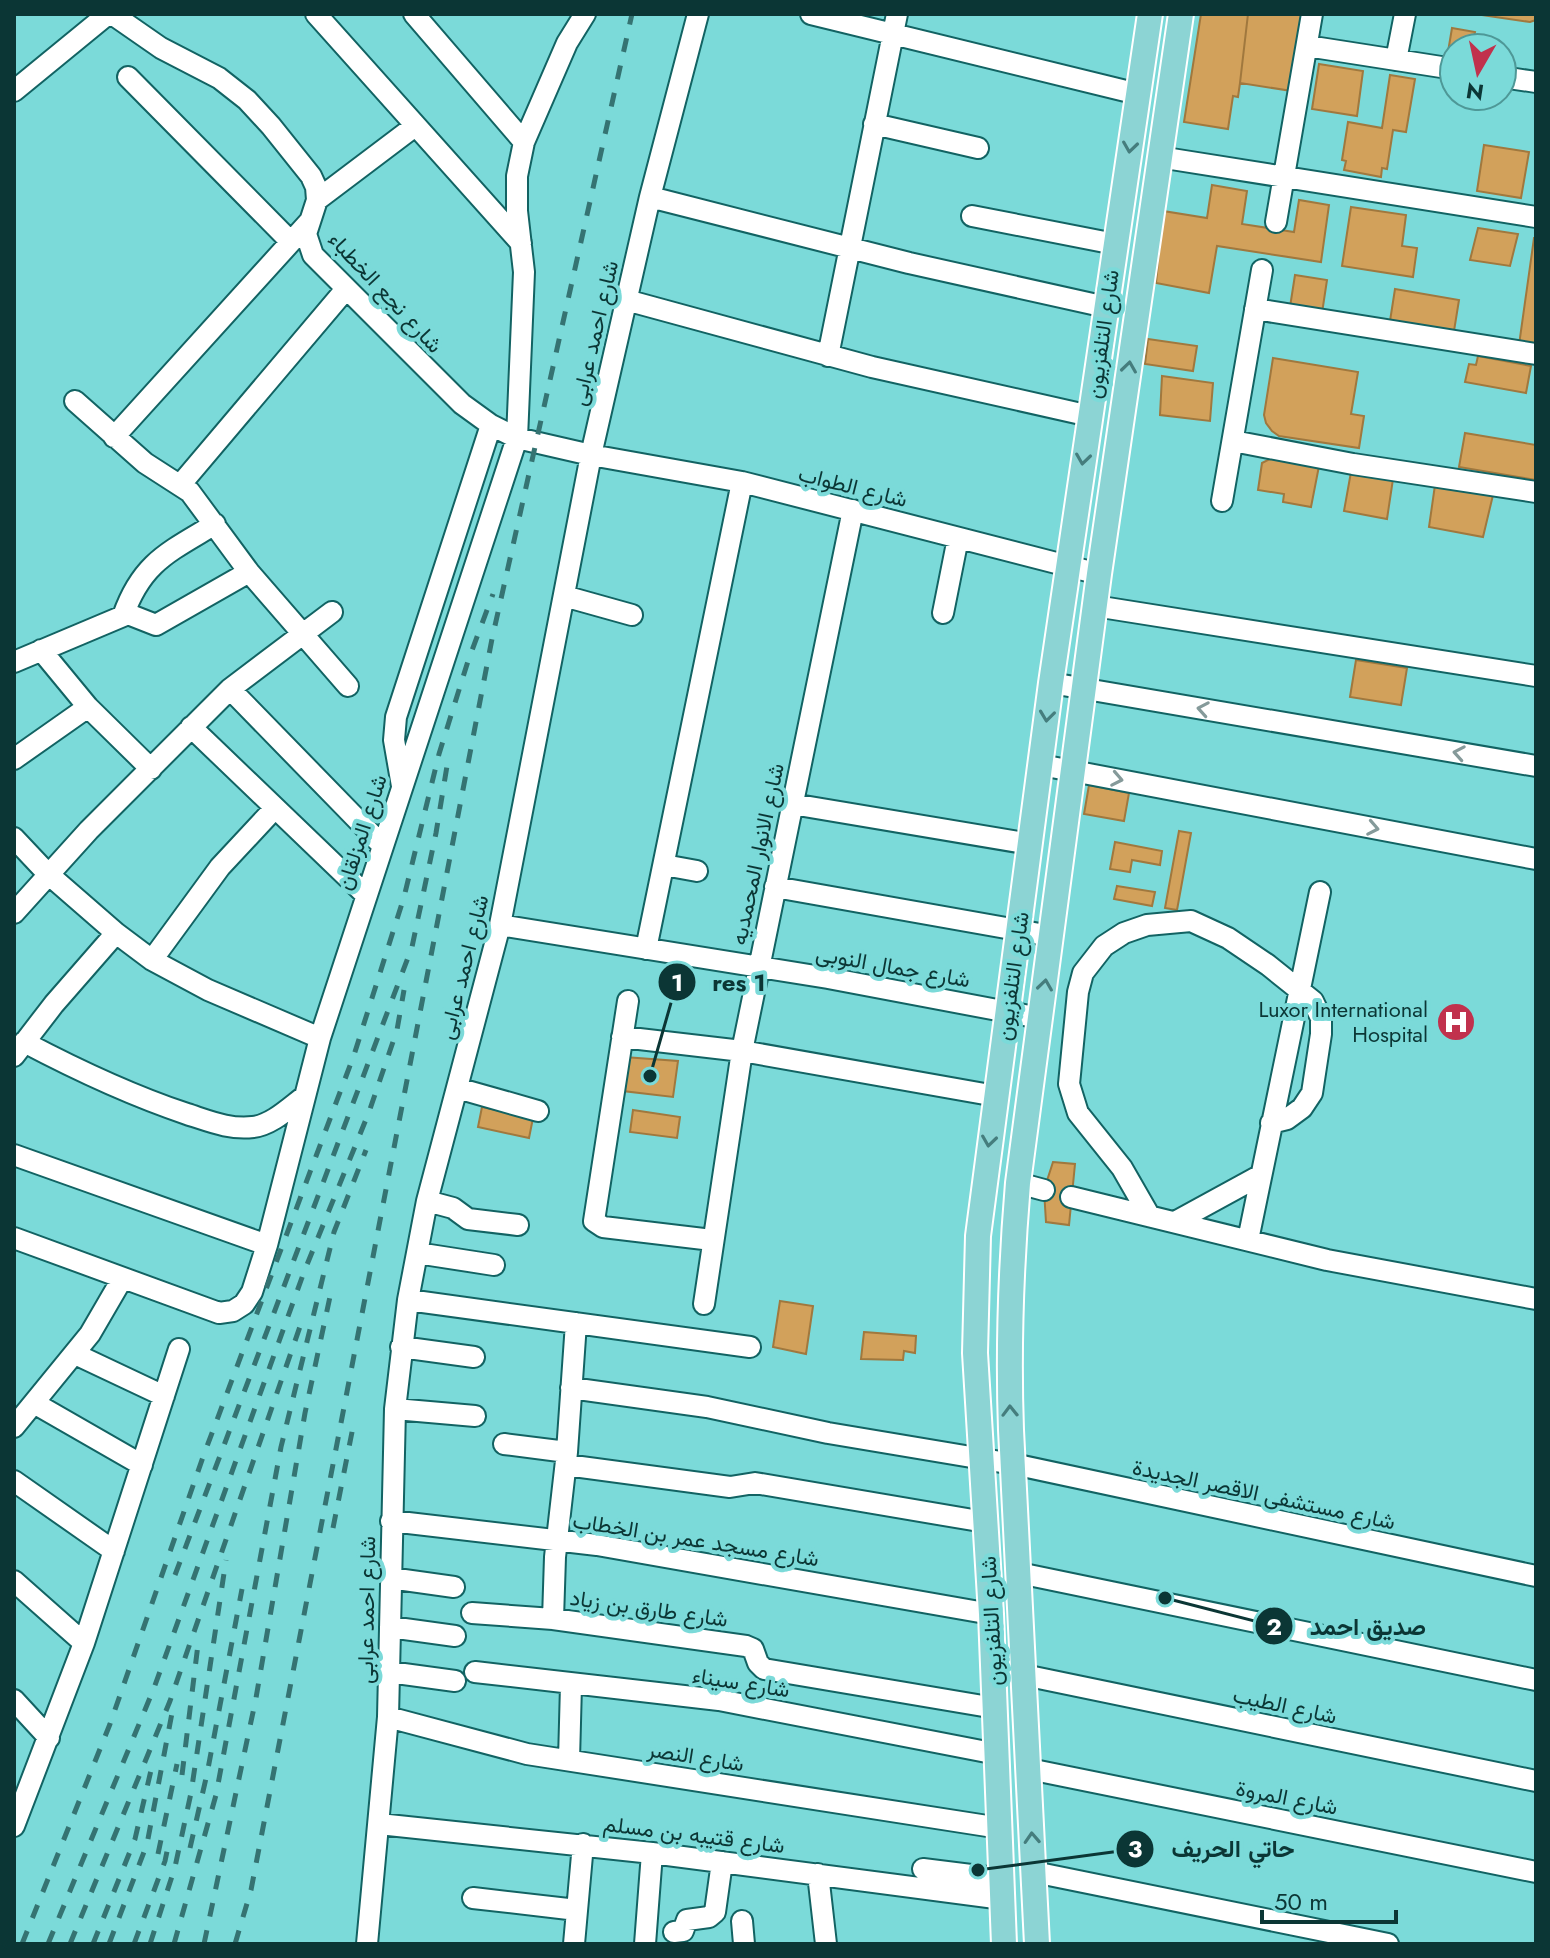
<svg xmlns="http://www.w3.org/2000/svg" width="1550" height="1958" font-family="Jost,Vazirmatn,sans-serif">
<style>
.building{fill:#d2a15b;stroke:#a0783e;stroke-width:2}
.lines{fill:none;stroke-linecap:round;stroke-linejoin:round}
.minor-casing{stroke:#126363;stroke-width:24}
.major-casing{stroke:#fff;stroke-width:28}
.minor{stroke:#fff;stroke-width:20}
.major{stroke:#8cd4d4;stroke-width:24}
.rail{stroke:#357372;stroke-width:5;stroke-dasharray:14 14;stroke-linecap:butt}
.oneway{stroke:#457d7d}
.oneway2{stroke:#859a9a}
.labels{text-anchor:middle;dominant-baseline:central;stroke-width:8;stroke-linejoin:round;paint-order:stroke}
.street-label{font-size:22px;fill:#0b3635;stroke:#7bdad9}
.poi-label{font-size:22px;fill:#0b3635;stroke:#7bdad9;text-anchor:end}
.leader{fill:none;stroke:#0b3635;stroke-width:3}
.callout-dot{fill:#0b3635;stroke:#7bdad9;stroke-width:3}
.mark-label{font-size:24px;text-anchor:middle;font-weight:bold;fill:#fff}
.callout-label{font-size:24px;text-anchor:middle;font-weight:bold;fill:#0b3635;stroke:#7bdad9;stroke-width:8;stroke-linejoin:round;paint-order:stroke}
</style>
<rect width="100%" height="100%" fill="#7bdad9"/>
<path class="building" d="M1201,14H1248L1240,83L1238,97L1233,96L1228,129L1184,122Z
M1248,14H1303L1292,91L1240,83Z
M1475,14H1536V20L1530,22Z
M1452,28L1475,32L1472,48H1454V59L1447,58Z
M1319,64L1363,71L1357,116L1312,109Z
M1390,75L1415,79L1406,132L1393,130L1387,169L1382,168L1381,177L1344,170L1346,161L1342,160L1348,122L1382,128Z
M1484,145L1529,152L1521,198L1477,191Z
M1212,185L1247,191L1242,224L1294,232L1299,200L1329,205L1321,262L1217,246L1209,293L1156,283L1163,211L1207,218Z
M1351,207L1406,215L1402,246L1417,248L1413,277L1342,266Z
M1478,228L1518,234L1510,266L1470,260Z
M1534,238H1536V348L1519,345Z
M1295,275L1327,280L1322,313L1290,307Z
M1395,289L1459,300L1454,331L1390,321Z
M1148,339L1197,346L1193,371L1145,364Z
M1478,356L1531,366L1526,393L1465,382L1469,364L1476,365Z
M1273,358L1358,372L1351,414L1364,416L1359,448L1279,436L1272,431L1266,423L1264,415Z
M1162,376L1213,383L1210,421L1160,415Z
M1465,433L1536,445V480L1459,467Z
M1272,458L1319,466L1311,507L1283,502L1284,494L1258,490L1262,463Z
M1351,472L1393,479L1387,519L1344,511Z
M1435,485L1493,495L1483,537L1429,527Z
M1356,660L1407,668L1401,705L1350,697Z
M1089,785L1129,793L1124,821L1084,814Z
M1179,831L1191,833L1177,910L1165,908Z
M1115,842L1162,851L1160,865L1132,860L1130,872L1110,869Z
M1117,886L1155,892L1152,906L1114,899Z
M624,1057L678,1061L673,1097L623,1091Z
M482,1107L533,1118L529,1138L478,1127Z
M633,1110L680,1117L677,1138L630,1132Z
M1053,1162L1075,1164L1069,1225L1046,1222L1044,1190Z
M780,1301L813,1306L806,1354L773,1347Z
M864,1332L916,1336L915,1353L904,1351L903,1360L861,1359Z"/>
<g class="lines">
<defs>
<path id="minor" d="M112,14L161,48L219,78L247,100L271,126L311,176L316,187L317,200L306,234L313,255L462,404L491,425L517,438L591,455L742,482L1099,574
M316,14L521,243
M414,14L524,142
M811,14L1138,94
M1307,46L1454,69
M1396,60L1405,14
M128,77L291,242
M1502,77L1536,82
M14,91L108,14
M874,124L978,148
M1159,157L1536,217
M650,197L909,263L1106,307
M317,200L415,126
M972,216L1115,244
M1276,222L1312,14
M626,300L872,367L1090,416
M1255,309L1536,354
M828,356L897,14
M75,401L145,463L190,492L249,572L348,686
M114,437L309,222
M1233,441L1353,464L1536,492
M181,484L346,289
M1222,501L1262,270
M564,596L632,615
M1095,606L1536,676
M943,613L958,538
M123,616C142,562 169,552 215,524
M41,650L88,707L151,769
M14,662L128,614L156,625L249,572
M1051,683L1536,766
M230,689L382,845
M191,727L365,894
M14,759L88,707
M1041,765L1536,859
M402,786L394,740L396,717L491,425
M792,804L1030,844
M14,838L47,873L116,933L152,960L208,990L320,1038
M664,865L697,871
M775,887L1051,936
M14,913L89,830L230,689L332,612
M500,925L828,978L1040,1018
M646,949L742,482
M152,960L220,867L275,808
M628,1001L594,1221L603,1227L712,1240
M622,1037L742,1051L996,1096
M24,1042C77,1070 130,1095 187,1114C209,1121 230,1130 253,1127C272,1125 290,1107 305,1096
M14,1056L54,1004L116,933
M457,1088L538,1111
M14,1155L267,1245
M1018,1183L1044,1190
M1071,1197L1327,1260L1536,1299
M427,1201L453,1208L468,1219L518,1225
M1149,1215L1122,1168L1078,1113L1069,1084L1078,992L1083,973L1104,946L1124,933L1147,925L1191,921L1228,938L1268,965L1313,1001L1321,1018V1034L1312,1093L1302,1108L1287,1119L1271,1123
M1175,1222L1261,1175
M14,1238L219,1313L233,1311L244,1304L252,1292L267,1245L320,1038L517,438L524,272L517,211V176L524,142L567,43L585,14
M1248,1240L1320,892
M417,1253L494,1265
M408,1300L750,1347
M704,1304L742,1051L853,510
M401,1347L474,1357
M75,1354L164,1396
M571,1388L707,1407L828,1433L1013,1464L1536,1576
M34,1403L142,1465
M395,1409L475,1416
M14,1427L90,1334L122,1279
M504,1444L567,1452
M566,1465L730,1487L755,1483L985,1522
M14,1481L114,1551
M391,1521L597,1545L991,1614
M1019,1573L1536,1680
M390,1578L454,1587
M14,1581L84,1643
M472,1613L553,1619L746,1646L753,1649L758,1663L764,1669L995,1708
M553,1619L555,1557L567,1452L576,1323
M390,1627L455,1636
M389,1672L455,1681
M475,1672L719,1700L997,1754
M1024,1675L1536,1781
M14,1700L49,1738
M388,1717L527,1754L1000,1828
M569,1760L571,1685
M1029,1769L1536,1872
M379,1824L652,1853L1003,1899
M14,1826L84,1643L179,1349
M923,1869L1003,1879
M1034,1872L1388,1944
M818,1874L826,1944
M473,1898L577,1910
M742,1921L744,1944
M674,1932L683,1931L687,1920L709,1917L715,1912L722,1862
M367,1944L388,1717L395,1409L408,1300L427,1201L500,925L591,455L650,197L698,14
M574,1944L583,1844
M645,1944L652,1853"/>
<path id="major" d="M1004,1944L991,1614L975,1353L978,1236L1051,683L1150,14
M1037,1944L1011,1430C1008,1347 1011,1266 1018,1183L1099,574L1181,14"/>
</defs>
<use href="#minor" class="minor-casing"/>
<use href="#major" class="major-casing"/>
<use href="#minor" class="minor"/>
<use href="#major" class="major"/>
<path class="rail" d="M333,1528L354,1422
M175,1575L412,947L436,833L447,766
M182,1775L199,1636
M190,1848L207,1774L242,1589
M158,1854L177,1764
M22,1944L110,1724L203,1457L354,1055L404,897L439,754L468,661L493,594
M48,1944L154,1688L304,1272L369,1112L397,1030L404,990
M70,1944L170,1701L304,1315
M93,1944L135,1839L152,1766
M109,1944L147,1844L172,1713
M134,1944L165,1861L169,1842
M150,1944L175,1867L191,1793L226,1560
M174,1944L216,1795L281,1447L334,1232L366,1150
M204,1944L256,1698L305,1413L331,1292
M235,1944L251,1890L492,639L632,14"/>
</g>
<defs><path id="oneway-chevron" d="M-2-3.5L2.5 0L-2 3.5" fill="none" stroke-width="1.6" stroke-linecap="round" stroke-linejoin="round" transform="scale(2)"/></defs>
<g class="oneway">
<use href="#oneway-chevron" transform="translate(1130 147) rotate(98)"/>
<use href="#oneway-chevron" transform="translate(1129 367) rotate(-82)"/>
<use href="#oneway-chevron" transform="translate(1083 459) rotate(98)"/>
<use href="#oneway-chevron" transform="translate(1047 716) rotate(97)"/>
<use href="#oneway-chevron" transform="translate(1045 985) rotate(-82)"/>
<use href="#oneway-chevron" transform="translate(989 1141) rotate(98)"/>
<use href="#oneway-chevron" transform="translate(1010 1411) rotate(-91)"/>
<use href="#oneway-chevron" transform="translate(1032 1838) rotate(-93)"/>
</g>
<g class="oneway2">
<use href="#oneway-chevron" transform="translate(1203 709) rotate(-170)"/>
<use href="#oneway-chevron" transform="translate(1459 753) rotate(-170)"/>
<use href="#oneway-chevron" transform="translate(1117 779) rotate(11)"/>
<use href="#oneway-chevron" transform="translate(1373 828) rotate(11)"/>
</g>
<defs>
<symbol id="hospital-disc" viewBox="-11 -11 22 22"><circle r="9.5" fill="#c1314d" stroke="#7bdad9"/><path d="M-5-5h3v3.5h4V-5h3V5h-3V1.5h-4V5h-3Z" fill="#fff"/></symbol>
</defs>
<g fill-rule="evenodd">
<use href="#hospital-disc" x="1434" y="1000" width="44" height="44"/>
</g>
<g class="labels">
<g class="street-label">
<text transform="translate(386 292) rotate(47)">شارع نجع الخطباء</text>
<text transform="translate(594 333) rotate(-77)">شارع احمد عرابى</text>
<text transform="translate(1102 334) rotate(-82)">شارع التلفزيون</text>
<text transform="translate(853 486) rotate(14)">شارع الطواب</text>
<text transform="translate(361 832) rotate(-72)">شارع المزلقان</text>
<text transform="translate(757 854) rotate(-78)">شارع الانوار المحمديه</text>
<text transform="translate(893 966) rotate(10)">شارع جمال النوبى</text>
<text transform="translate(463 967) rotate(-76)">شارع احمد عرابى</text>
<text transform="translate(1012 976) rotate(-82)">شارع التلفزيون</text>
<text transform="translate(1264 1494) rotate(12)">شارع مستشفى الاقصر الجديدة</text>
<text transform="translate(696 1539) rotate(9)">شارع مسجد عمر بن الخطاب</text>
<text transform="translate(649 1608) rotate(8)">شارع طارق بن زياد</text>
<text transform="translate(366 1610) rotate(-89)">شارع احمد عرابى</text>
<text transform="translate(991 1621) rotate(-93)">شارع التلفزيون</text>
<text transform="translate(741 1682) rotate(9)">شارع سيناء</text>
<text transform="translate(1285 1705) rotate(12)">شارع الطيب</text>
<text transform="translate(696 1756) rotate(9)">شارع النصر</text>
<text transform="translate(1287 1797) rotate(11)">شارع المروة</text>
<text transform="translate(694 1834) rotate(7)">شارع قتيبه بن مسلم</text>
</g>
<g class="poi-label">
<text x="1428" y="1009">Luxor International<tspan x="1428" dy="25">Hospital</tspan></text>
</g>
</g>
<path class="leader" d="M650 1076L677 982M1165 1598L1274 1626M978 1870L1135 1849"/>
<g class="callout-dot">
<circle cx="650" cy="1076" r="8"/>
<circle cx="1165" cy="1598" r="8"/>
<circle cx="978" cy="1870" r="8"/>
<circle cx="677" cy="982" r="20"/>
<circle cx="1274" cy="1626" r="20"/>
<circle cx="1135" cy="1849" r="20"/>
</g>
<g class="mark-label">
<text x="677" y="991">1</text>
<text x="1274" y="1635">2</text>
<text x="1135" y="1857">3</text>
</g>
<g class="callout-label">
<text x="739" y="991">res 1</text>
<text x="1368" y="1635">صديق احمد</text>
<text x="1233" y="1857">حاتي الحريف</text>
</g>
<rect width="1550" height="1958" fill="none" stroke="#0b3635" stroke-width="32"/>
<g transform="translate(1478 72) rotate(189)"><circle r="38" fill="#7bdad9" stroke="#4e9897" stroke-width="2"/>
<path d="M0-6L14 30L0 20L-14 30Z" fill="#c1314d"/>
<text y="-12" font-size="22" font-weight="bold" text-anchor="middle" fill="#0b3635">N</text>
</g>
<path d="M1262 1910v12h134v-12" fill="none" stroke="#0b3635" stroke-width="4"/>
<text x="1274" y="1910" font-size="24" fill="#0b3635" stroke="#7bdad9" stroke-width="6" paint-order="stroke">50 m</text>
</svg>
